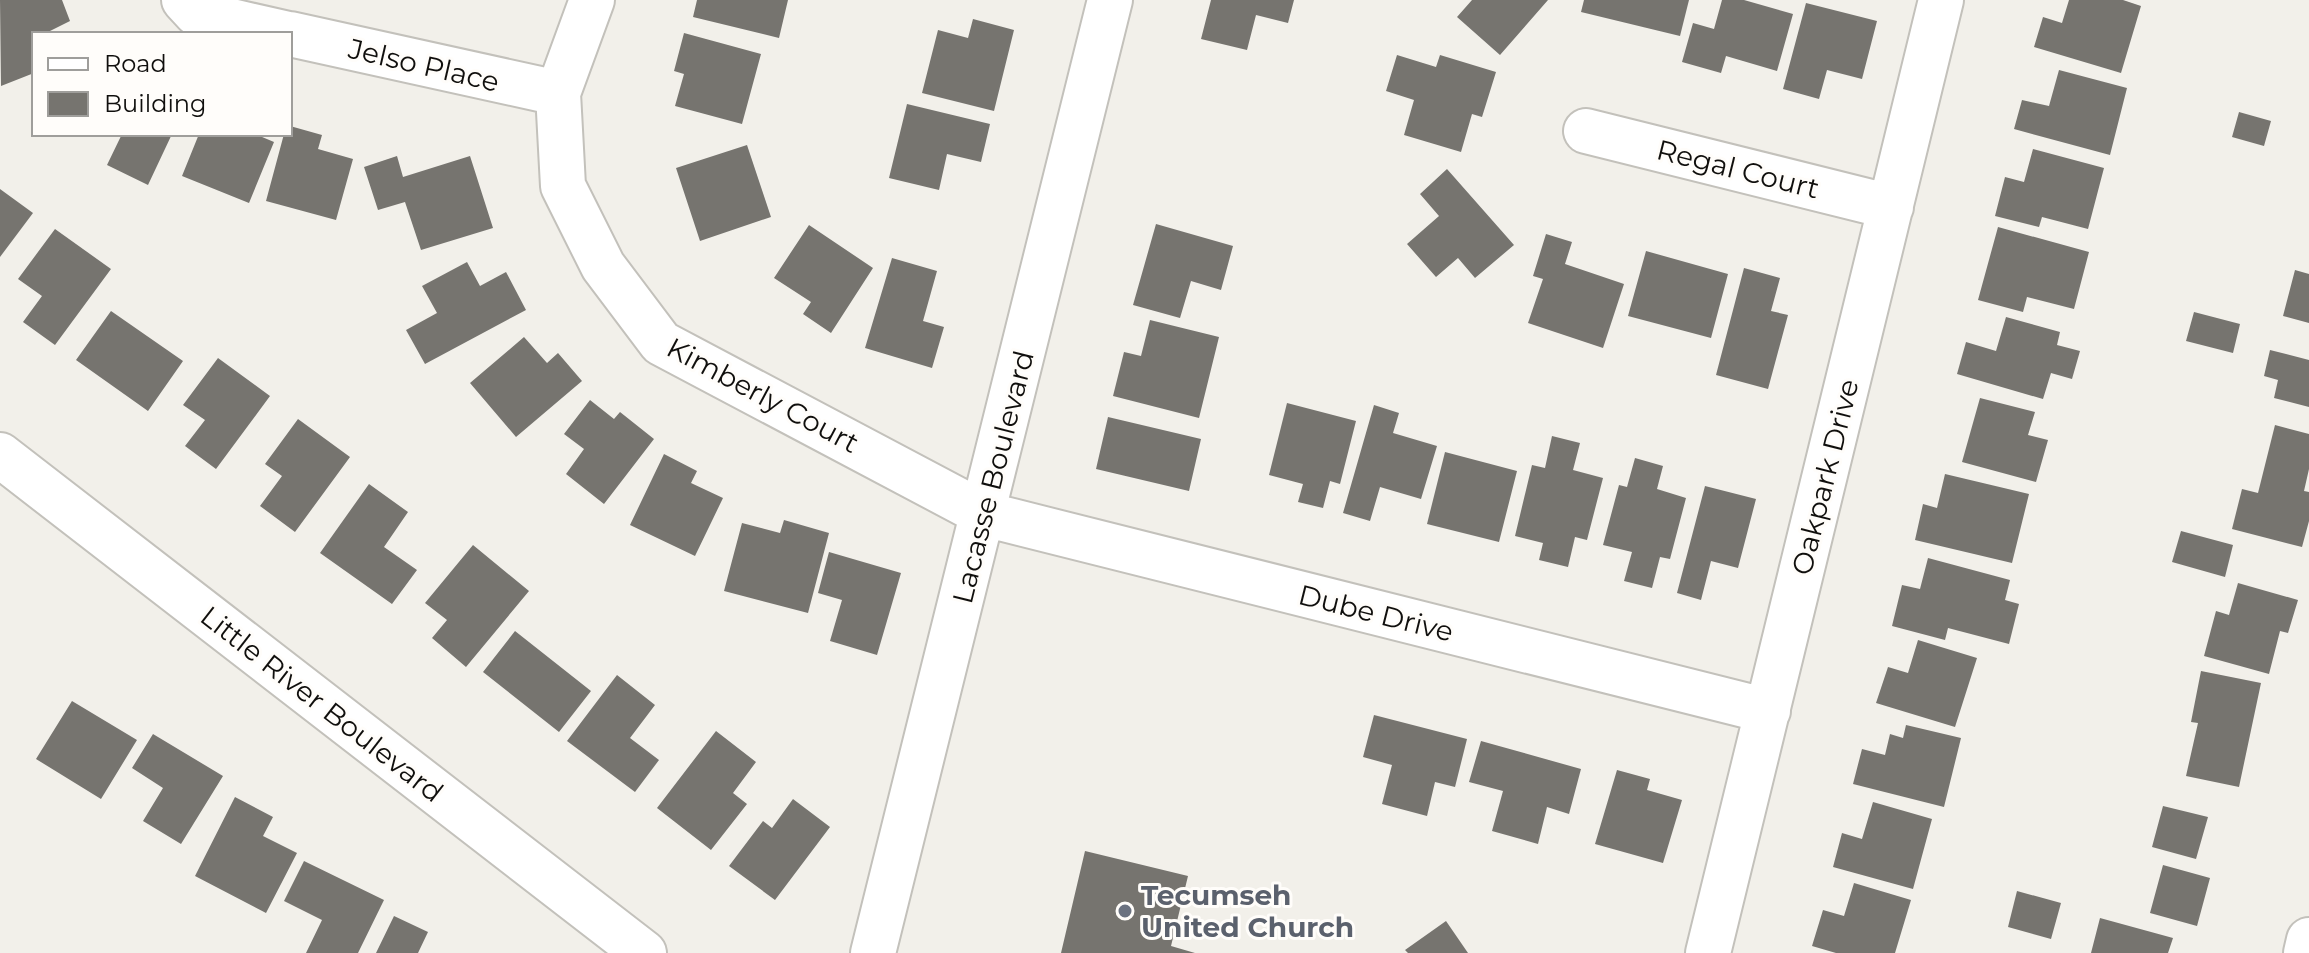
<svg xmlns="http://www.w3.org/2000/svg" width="2309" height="953" font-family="Montserrat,sans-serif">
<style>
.building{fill:#76746f}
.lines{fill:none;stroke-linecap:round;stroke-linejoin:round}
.minor-casing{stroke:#c3c1bb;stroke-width:48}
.minor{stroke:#fff;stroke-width:44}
.worship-dot{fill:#6b7280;stroke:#fffdfa;stroke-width:3}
.labels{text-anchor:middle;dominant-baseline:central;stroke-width:6;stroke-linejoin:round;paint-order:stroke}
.street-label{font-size:28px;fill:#100f0d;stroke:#fffdfa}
.worship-label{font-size:28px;font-weight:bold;fill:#5b616d;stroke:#fffdfa;text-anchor:start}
</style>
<rect width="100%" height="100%" fill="#f2f0ea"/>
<path class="building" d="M0,0H62L70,21L44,34H34V73L1,86Z
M697,0H788L779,38L693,17Z
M1211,0H1294L1288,23L1256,15L1247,50L1201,39Z
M1472,0H1548L1500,55L1457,17Z
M1584,0H1689L1680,36L1581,12Z
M1722,0H1744L1793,14L1777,71L1726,56L1721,73L1682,62L1693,23L1714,29Z
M2069,0H2123L2141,6L2121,73L2034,47L2043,17L2062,23Z
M1806,3L1877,21L1862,79L1827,70L1819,99L1783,89Z
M973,19L1014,30L994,111L922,93L938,30L968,38Z
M684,33L761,54L742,124L675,106L684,74L674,71Z
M1397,55L1436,67L1440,55L1496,72L1482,117L1472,114L1461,152L1404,135L1414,100L1386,91Z
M2059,70L2127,88L2110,155L2014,129L2022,100L2049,106Z
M907,104L990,124L981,162L947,154L939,190L889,178Z
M2239,112L2271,121L2264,146L2232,137Z
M290,126L322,135L318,149L353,159L336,220L266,201L284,134H290Z
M122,134H172L148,185L107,165Z
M199,134H255L274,142L249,203L182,176Z
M747,145L771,217L700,241L676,168Z
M2033,149L2104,168L2088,229L2042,217L2039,227L1995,216L2005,177L2024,182Z
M397,156L403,177L470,156L493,228L421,250L405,202L378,210L364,167Z
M1447,169L1514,245L1475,278L1458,258L1436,277L1407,244L1439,216L1420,194Z
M0,189L33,213L0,257Z
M1156,224L1233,246L1221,290L1191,281L1180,318L1133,305Z
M809,225L873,268L831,333L803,314L811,302L774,278Z
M1998,227L2089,252L2074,309L2027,297L2023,312L1978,300Z
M55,229L111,269L55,345L23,322L42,296L18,279Z
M1546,234L1572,242L1565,264L1624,284L1603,348L1528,323L1543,279L1533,276Z
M1646,251L1728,274L1711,338L1628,316Z
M892,258L937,271L923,321L944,327L932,368L865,348Z
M467,262L480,286L506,272L526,310L425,364L406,330L437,313L422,286Z
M1744,268L1780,278L1771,311L1788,315L1768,389L1716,375Z
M2295,270L2309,274V323L2283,316Z
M111,311L183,361L148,411L76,360Z
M2194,312L2240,324L2233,353L2186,341Z
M2006,317L2060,332L2057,345L2080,351L2072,379L2051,373L2043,399L1957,374L1966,342L1996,351Z
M1150,320L1219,337L1199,418L1113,396L1124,352L1141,356Z
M524,337L547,363L558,353L582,381L516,437L470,383Z
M2270,350L2309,360V407L2274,398L2278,380L2264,376Z
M218,358L270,396L216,469L185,446L205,420L183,405Z
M1980,398L2035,412L2028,435L2048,440L2036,482L1962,462Z
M590,400L614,419L620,412L654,439L604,504L566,474L584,449L564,434Z
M1287,403L1356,421L1340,484L1330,481L1323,508L1298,502L1303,484L1269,475Z
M1374,405L1399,413L1393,433L1437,446L1421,499L1380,487L1370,521L1343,513Z
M1108,417L1201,439L1189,491L1096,469Z
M298,419L350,457L295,532L260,506L282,476L265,464Z
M2275,425L2309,434V469L2304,491L2309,492V521L2302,547L2232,529L2242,489L2258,493Z
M1552,436L1580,443L1573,470L1603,478L1587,540L1575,537L1568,567L1539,560L1543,543L1515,536L1532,465L1545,468Z
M1445,452L1517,471L1499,542L1427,524Z
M664,454L697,471L691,483L723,498L695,556L630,525Z
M1635,458L1663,466L1657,489L1686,498L1670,559L1660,557L1652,588L1624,581L1632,552L1603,545L1619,485L1627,487Z
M1945,474L2029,494L2012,563L1915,540L1923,504L1937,508Z
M369,484L408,512L384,547L417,570L392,604L320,553Z
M1705,486L1756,499L1738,568L1711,561L1701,600L1677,593Z
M784,520L829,533L808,613L724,591L742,523L780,533Z
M2181,531L2233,545L2225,577L2172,562Z
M473,545L529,591L466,667L432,638L447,620L425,603Z
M829,552L901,573L877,655L830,641L842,600L818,593Z
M1928,558L2010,580L2005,600L2019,604L2009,644L1948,628L1945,640L1892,626L1902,585L1920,589Z
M2238,583L2298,600L2288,633L2280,631L2269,674L2204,656L2216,611L2229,615Z
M515,631L591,691L559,732L483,672Z
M1918,640L1977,658L1955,727L1876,703L1888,667L1908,673Z
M2201,671L2261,683L2239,787L2186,776L2198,723L2191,722Z
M617,675L655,705L630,738L659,760L635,792L567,741Z
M72,701L137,740L101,799L36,759Z
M1374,715L1467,739L1455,787L1435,782L1427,816L1382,804L1392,765L1363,757Z
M1906,725L1961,738L1944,807L1853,784L1862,749L1885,755L1890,734L1903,738Z
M716,731L756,762L733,793L747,804L711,850L657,808Z
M153,734L223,776L181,844L143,821L163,788L132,768Z
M1481,741L1581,769L1569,814L1547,807L1538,844L1492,831L1503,791L1469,782Z
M1617,770L1650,779L1647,790L1682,800L1663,863L1595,844Z
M235,797L273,817L263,836L297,853L266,913L195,876Z
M793,799L830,827L775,900L729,866L763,821L772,828Z
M1873,802L1932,819L1913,889L1833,867L1842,833L1862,839Z
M2163,806L2208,817L2196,859L2152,847Z
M1085,851L1188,876L1171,946L1195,953H1061Z
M304,861L384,900L358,953H306L322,920L284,901Z
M2163,865L2210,878L2197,926L2150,913Z
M1854,883L1911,900L1895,953H1836L1812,946L1823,910L1844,916Z
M2017,891L2061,903L2051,939L2008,927Z
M394,916L428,932L418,953H376Z
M2100,918L2173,938L2168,953H2091Z
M1446,921L1468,953H1408L1405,950Z"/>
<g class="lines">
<defs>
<path id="minor" d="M184,0L196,13L288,34
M592,0L558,93L563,186L603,266L661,343L984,514L1768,711
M290,34L558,93
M1586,131L1891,207
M0,455L644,953
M873,953L1110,0
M1708,953L1941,0
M2306,953L2309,940"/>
</defs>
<use href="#minor" class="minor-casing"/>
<use href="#minor" class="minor"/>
</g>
<circle class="worship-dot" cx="1125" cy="911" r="8"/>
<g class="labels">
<g class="street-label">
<text transform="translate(424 65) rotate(13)">Jelso Place</text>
<text transform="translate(1738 169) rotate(14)">Regal Court</text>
<text transform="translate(763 395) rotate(28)">Kimberly Court</text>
<text transform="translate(993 477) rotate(-76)">Lacasse Boulevard</text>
<text transform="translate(1825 477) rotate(-76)">Oakpark Drive</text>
<text transform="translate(1376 613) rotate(14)">Dube Drive</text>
<text transform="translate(322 704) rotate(38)">Little River Boulevard</text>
</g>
<g class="worship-label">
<text x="1141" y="895">Tecumseh<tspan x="1141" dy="32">United Church</tspan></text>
</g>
</g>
<rect x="32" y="32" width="260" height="104" fill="#fffdfa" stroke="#9f9e9b" stroke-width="2"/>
<rect x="48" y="58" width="40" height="12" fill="#ffffff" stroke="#9f9e9b" stroke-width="2"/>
<text x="104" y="72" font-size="24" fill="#100f0d">Road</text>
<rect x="48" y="92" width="40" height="24" fill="#76746f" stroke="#9f9e9b" stroke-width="2"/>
<text x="104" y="112" font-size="24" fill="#100f0d">Building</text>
</svg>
